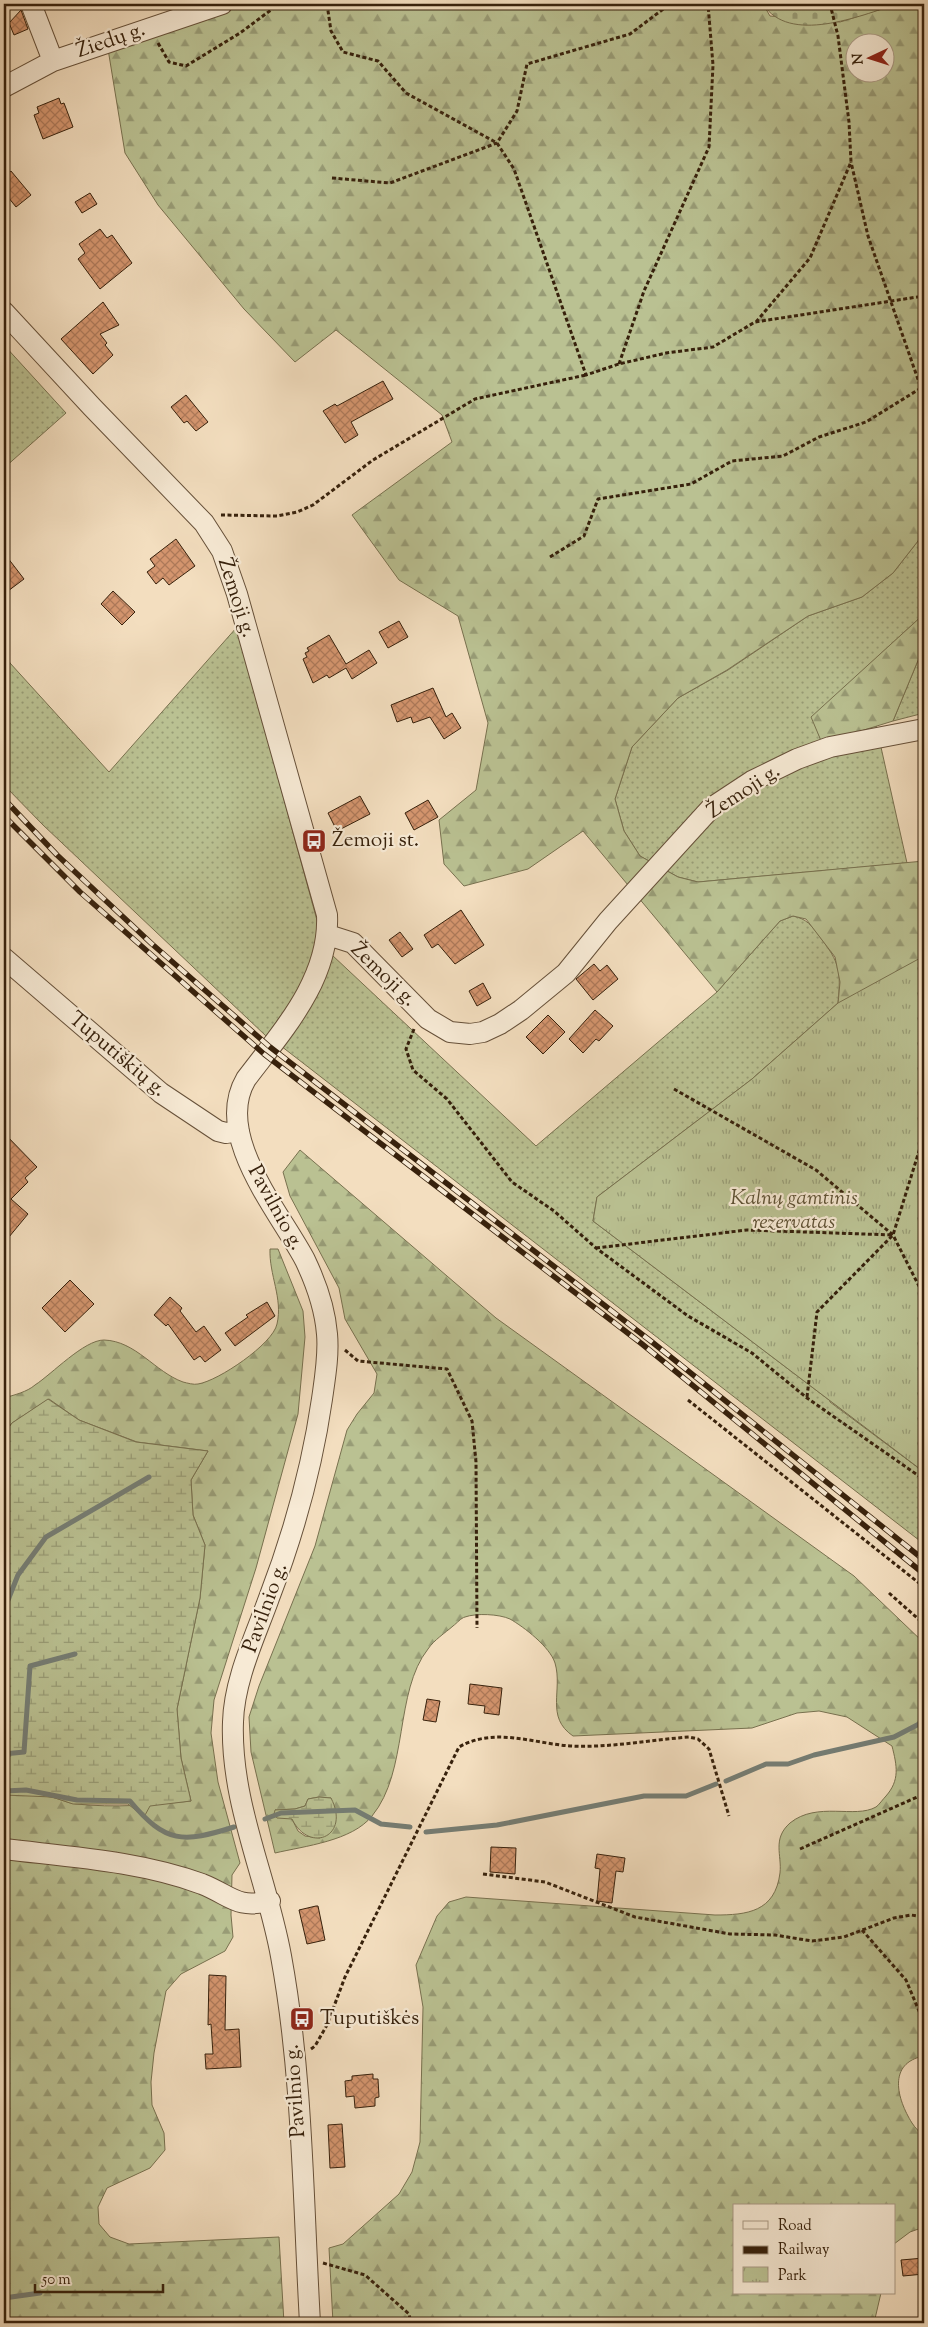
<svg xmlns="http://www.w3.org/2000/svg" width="928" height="2327" font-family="'Sorts Mill Goudy',serif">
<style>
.grass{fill:url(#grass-dots);stroke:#78714f}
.forest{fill:url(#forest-firs);stroke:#78714f;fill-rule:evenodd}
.wetland{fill:url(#wetland-marsh);stroke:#78714f}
.cemetery{fill:url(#cemetery-stones);stroke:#78714f}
.park{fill:url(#park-tufts);stroke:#78714f}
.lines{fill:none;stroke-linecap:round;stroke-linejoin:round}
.stream{stroke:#757d74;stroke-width:5}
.building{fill:url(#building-cross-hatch);stroke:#37210c}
.minor-casing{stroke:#665039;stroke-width:22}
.path{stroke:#37210c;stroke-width:3;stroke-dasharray:4 2.5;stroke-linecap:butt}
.minor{stroke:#f7ead5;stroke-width:20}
.rail-casing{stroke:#37210c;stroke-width:5.5}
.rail{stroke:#f7ead5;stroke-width:4;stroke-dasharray:11;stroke-linecap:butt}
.labels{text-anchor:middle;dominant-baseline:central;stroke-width:4.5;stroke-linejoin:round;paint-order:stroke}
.street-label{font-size:21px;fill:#37210c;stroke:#f7ead5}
.poi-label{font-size:21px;fill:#37210c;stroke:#f7ead5;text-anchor:start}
.park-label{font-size:21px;font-style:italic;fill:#5e5134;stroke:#f7ead5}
</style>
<defs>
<pattern id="grass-dots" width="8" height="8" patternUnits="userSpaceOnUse" patternTransform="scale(1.25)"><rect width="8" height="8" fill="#bac192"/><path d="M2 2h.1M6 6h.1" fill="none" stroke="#989c76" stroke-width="1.8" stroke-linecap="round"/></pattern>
<pattern id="forest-firs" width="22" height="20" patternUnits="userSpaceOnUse" patternTransform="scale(1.25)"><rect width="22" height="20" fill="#bac192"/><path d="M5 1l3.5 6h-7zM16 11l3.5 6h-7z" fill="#989c76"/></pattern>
<pattern id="wetland-marsh" width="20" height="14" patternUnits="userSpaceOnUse" patternTransform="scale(1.25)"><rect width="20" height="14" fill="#bac192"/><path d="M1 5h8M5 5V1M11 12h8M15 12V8" fill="none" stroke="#989c76"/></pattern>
<pattern id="cemetery-stones" width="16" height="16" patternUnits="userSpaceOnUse" patternTransform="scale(1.25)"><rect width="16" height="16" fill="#bac192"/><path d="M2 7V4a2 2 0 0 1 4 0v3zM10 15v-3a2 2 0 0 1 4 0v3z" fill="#989c76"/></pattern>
<pattern id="park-tufts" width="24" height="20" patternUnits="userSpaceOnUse" patternTransform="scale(1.25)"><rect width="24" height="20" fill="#bac192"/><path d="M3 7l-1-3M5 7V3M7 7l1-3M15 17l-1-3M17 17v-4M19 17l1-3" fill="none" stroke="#989c76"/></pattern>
<pattern id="building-cross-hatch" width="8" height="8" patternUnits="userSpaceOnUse" patternTransform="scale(1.25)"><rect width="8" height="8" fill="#d4956e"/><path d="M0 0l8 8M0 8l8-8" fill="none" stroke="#ad7959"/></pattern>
</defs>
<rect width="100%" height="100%" fill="#f3debf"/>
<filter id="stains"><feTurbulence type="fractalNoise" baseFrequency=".004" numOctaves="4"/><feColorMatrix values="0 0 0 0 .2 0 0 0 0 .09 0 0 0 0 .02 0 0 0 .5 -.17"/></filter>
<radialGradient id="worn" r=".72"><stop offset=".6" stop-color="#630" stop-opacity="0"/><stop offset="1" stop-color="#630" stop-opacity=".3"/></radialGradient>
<path class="grass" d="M4,345L66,413L4,468Z
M924,524V614L812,717L822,743L876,725L907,863L698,882L678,877L640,856L624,831L615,799L632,747L678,698L728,670L808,616L862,597L893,573L918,541Z
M237,627L318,924C316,970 292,1000 266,1036L43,825L4,785V652L10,663L109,772Z
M924,654V713L893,721L919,658Z
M793,916C807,919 811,925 820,937C840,963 841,971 838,1003L752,1079L830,1402L924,1472V1544L281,1046L332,955L536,1146L717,992L780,921Z"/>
<path class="forest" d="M230,4H763L770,16L840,22L897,4H924V524L918,541L893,573L862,597L808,616L727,670L678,698L632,747L615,799L624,831L640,856L678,877L698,882L924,861V1472L593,1221L597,1197L752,1079L838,1004L840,982L835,957L806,919L793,916L780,921L717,992L583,831L528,869L464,886L444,864L439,820L476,790L488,723L458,616L399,580L352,515L452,442L442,415L336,330L295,362L244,309L158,205L125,153L108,49ZM856,42H886V72H856Z
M924,614V654L919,658L893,721L822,743L811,717Z
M300,1150L496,1318L854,1576L924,1643V2056C887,2063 897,2099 912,2123C915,2128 921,2133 924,2138C927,2147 924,2213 924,2227L910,2232L894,2244V2206H734V2293H881L874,2323H333L329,2248L343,2244L399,2194L412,2172L420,2142L423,2007L416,1965L437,1916L449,1902L466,1897L715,1915C747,1915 775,1912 780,1873C782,1855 772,1839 790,1823C817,1801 855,1819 876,1807C879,1805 883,1799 886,1796C900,1780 897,1766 892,1746L847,1717L819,1711L797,1713L752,1728L573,1736C545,1717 563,1690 555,1663C550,1647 524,1627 510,1619C499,1614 476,1613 465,1617C461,1618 457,1623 453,1626C445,1633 434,1640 428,1649C394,1692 409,1771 372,1816C352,1841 305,1846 275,1853L251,1752L249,1717L259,1686L315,1546L347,1430L357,1414L374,1393L377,1374L345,1319L339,1288L290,1196L283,1172ZM319,1797L331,1798L320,1838L305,1836L298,1831L292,1819L275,1810L295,1809L305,1806L308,1799Z
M270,1249H278L303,1311L305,1337L298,1414L256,1568L214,1700L211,1733L218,1782L240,1863L232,1875L231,1915L233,1937L225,1951L181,1974L166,1991L154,2053L151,2082L152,2105L164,2133L165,2150L150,2168L107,2188L98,2207L99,2224L110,2237L129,2244L279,2237L284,2323H4V1795C19,1794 34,1794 50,1797C59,1798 67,1803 76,1804C114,1808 153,1805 191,1801L181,1758L177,1709L200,1598L205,1545L193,1515L191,1480L208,1451L137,1442L79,1420L49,1399L12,1423L4,1434V1398C14,1395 27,1392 35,1385C52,1374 84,1340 104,1340C136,1341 155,1372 183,1382C187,1383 194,1385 198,1384C218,1381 273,1344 277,1324C283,1298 269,1275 270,1249Z"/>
<path class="wetland" d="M48,1399L79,1420L136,1442L208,1451L191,1480L193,1515L205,1545L200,1598L177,1709L181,1758L191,1801L150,1806L144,1817L128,1804H73L52,1797L4,1795V1434L12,1423Z
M319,1797L331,1798C351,1837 309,1854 292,1819L277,1818L274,1814L275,1810L295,1809L305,1806L308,1799Z"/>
<path class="cemetery" d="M763,4H897C860,16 789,45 763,4Z"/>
<path class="park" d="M924,956V1472L593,1221L597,1197L752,1079L838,1003Z"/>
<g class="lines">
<path class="stream" d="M4,1610L18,1575L46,1537L149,1477
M4,1754L24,1752L30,1666L75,1654
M726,1781L766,1764H788L814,1755L894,1737L919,1724L924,1715
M4,1791L26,1790L77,1800L130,1801C166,1844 183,1843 234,1827
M265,1819L281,1813L355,1810L381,1824L410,1827
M426,1832L497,1825L644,1796H686L716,1784
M4,2298L40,2293"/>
</g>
<path class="building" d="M21,10L28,29L14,35L9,23Z
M59,98L61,104L64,103L73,127L43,139L34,115L39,113L37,107Z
M11,171L31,195L16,207L4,192V177Z
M90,193L97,204L82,213L75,202Z
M100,229L107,238L112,235L132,263L100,289L78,259L85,253L79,244Z
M103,302L119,325L100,334L107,343L105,345L113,355L93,374L61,339Z
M383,381L393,399L351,422L358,435L345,443L323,411L335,404L337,406Z
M186,395L208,422L196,431L187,421L184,423L171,407Z
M176,539L195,566L169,585L163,578L156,584L147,572L155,566L150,559Z
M4,553L24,579L4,594Z
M113,591L135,612L122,625L101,604Z
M399,621L408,637L388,648L379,632Z
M329,635L346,664L369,650L377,663L352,679L346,668L329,678L327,675L313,683L303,659L307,657L305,653L309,651L307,648Z
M433,688L446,717L452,713L461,728L444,739L430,717L413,723L411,717L397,722L391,705Z
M360,796L370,814L337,831L328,813Z
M428,800L438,817L414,830L405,813Z
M461,910L484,945L455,964L438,944L432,948L424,935Z
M400,932L413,949L402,957L389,940Z
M594,964L600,971L607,965L618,979L593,1000L576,979Z
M483,983L491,998L477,1006L469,991Z
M595,1010L613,1026L599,1041L596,1039L583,1053L569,1039Z
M548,1015L565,1032L543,1054L526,1037Z
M4,1133L37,1167L25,1178L28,1182L11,1199L28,1214L4,1243Z
M70,1280L94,1304L65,1332L42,1308Z
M170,1297L182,1308L180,1311L196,1332L204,1326L221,1350L205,1362L200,1356L194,1360L168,1324L166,1326L154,1315Z
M267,1302L275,1316L235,1346L225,1333L248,1317L246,1315Z
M470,1684L502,1688L499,1715L484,1713L485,1706L468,1704Z
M427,1699L440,1701L436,1722L423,1720Z
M491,1847L516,1848L515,1874L490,1872Z
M597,1854L625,1858L623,1872L616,1871L612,1903L597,1901L600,1869L595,1868Z
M316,1906H318L325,1940L307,1944L299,1910Z
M209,1975L226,1976L225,2030L239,2029L241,2067L206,2069L205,2054H213L211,2024L208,2025Z
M373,2074V2079H378L379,2097L375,2098V2106L355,2108L354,2096L346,2097L345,2081L352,2080V2076Z
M342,2124L345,2167L330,2168L328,2125Z
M924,2258V2274L903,2276L901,2260Z"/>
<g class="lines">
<defs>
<path id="minor" d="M31,4L53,61
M4,87L53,61L222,4
M4,312L92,407L204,523L222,551L237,594L327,915C330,979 283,1030 246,1079C213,1135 279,1211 305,1260C316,1283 325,1309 327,1334C329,1355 325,1378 322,1399C312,1468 294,1533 269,1598C255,1637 234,1680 233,1722C230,1802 267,1878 281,1956C303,2076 303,2201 310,2323
M328,935L353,943L428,1019L450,1032L470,1034L483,1032L500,1024L521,1010L566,973L608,921L711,808L752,781L797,759L830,747L924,729
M4,958L161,1093L218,1131L226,1133L239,1131
M4,1849C70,1857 140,1861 202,1884C232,1896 236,1909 270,1901"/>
</defs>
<use href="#minor" class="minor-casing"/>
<path class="path" d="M327,4L331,31L343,52L378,61L406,93L497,143L514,169L586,375L619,364L666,353L713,347L755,322L924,296
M493,4C535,9 578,8 620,4
M158,43L169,62L186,66L240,33L279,4
M332,178L390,183L497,143L517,111L527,64L630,34L670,4
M756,322L810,258L851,162L849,122L838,36L830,4
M619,364L644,291L709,147L713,65L708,4
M221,515L277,516L297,512L313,505L373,460L475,399L586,375
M550,557L584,536L598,499L691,484L732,461L783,456L819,437L866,422L921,388L868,236L851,162
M414,1029L406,1049L413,1070L447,1099L512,1182L554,1211L596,1248L688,1316L752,1353L807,1398L919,1476L924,1475
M674,1089L816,1170L893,1235L924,1296
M596,1248L747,1230L893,1235
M345,1350L358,1361L447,1369L472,1421L476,1462L477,1628
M807,1397L817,1312L893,1235L924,1135
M688,1400L924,1587
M889,1593L924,1624
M800,1849L924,1794
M483,1874L545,1882L635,1917L730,1934L775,1935L812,1941L844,1937L894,1918L911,1915L924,1917
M862,1930L906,1980L924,2023
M311,2049L315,2046L327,2025L345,1977L459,1747C494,1727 532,1743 570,1746C609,1748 650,1740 689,1737L698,1739L709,1749L729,1816
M323,2263L365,2275L409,2314L411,2323"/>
<use href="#minor" class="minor"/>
<defs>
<path id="rail" d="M4,799L57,855L152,944L270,1047L652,1342L924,1560
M4,816L80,892L264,1054L642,1344L924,1574"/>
</defs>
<use href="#rail" class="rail-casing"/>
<use href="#rail" class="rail"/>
</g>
<defs>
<symbol id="bus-square" viewBox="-11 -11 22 22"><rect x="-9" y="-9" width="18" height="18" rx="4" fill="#8f2418" stroke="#f7ead5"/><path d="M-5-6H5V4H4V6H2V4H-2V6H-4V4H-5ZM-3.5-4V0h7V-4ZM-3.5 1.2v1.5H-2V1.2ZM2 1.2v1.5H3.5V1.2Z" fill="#fff"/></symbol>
</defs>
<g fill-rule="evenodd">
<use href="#bus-square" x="300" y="827" width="28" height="28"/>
<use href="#bus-square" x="288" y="2005" width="28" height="28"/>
</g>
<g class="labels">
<g class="street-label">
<text transform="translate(111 41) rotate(-19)">Žiedų g.</text>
<text transform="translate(236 598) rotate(72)">Žemoji g.</text>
<text transform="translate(744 792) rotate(-33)">Žemoji g.</text>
<text transform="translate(383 975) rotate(44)">Žemoji g.</text>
<text transform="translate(117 1055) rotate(40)">Tuputiškių g.</text>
<text transform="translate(275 1208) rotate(61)">Pavilnio g.</text>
<text transform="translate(266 1608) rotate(-70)">Pavilnio g.</text>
<text transform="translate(296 2091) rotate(-94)">Pavilnio g.</text>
</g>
<g class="poi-label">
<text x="332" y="841">Žemoji st.</text>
<text x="320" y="2019">Tuputiškės</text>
</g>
<g class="park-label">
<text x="794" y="1199">Kalnų gamtinis<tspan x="794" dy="24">rezervatas</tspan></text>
</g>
</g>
<rect width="928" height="2327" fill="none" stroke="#f3debf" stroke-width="20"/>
<rect x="5" y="5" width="918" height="2317" fill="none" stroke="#37210c" stroke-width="2.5"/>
<rect x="10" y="10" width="908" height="2307" fill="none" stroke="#37210c"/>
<rect x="733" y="2204" width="162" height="90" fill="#f7ead5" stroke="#aa9a85"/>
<rect x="743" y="2221" width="25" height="8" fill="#f7ead5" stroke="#aa9a85"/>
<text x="778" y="2230" font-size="15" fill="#37210c">Road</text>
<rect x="743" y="2246" width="25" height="8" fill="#37210c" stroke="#aa9a85"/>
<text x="778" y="2254" font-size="15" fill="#37210c">Railway</text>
<rect x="743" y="2267" width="25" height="15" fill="url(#park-tufts)" stroke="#aa9a85"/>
<text x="778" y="2280" font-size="15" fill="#37210c">Park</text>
<g transform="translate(870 58) rotate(266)"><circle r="24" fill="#f7ead5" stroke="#aa9a85"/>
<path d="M0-4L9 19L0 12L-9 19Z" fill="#8f2418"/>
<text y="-8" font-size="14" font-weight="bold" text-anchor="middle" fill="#37210c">N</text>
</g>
<path d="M35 2284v8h128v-8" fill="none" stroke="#37210c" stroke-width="2.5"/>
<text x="42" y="2284" font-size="15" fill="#37210c" stroke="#f7ead5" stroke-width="4" paint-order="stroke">50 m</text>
<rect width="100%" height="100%" filter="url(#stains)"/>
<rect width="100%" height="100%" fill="url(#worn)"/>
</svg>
